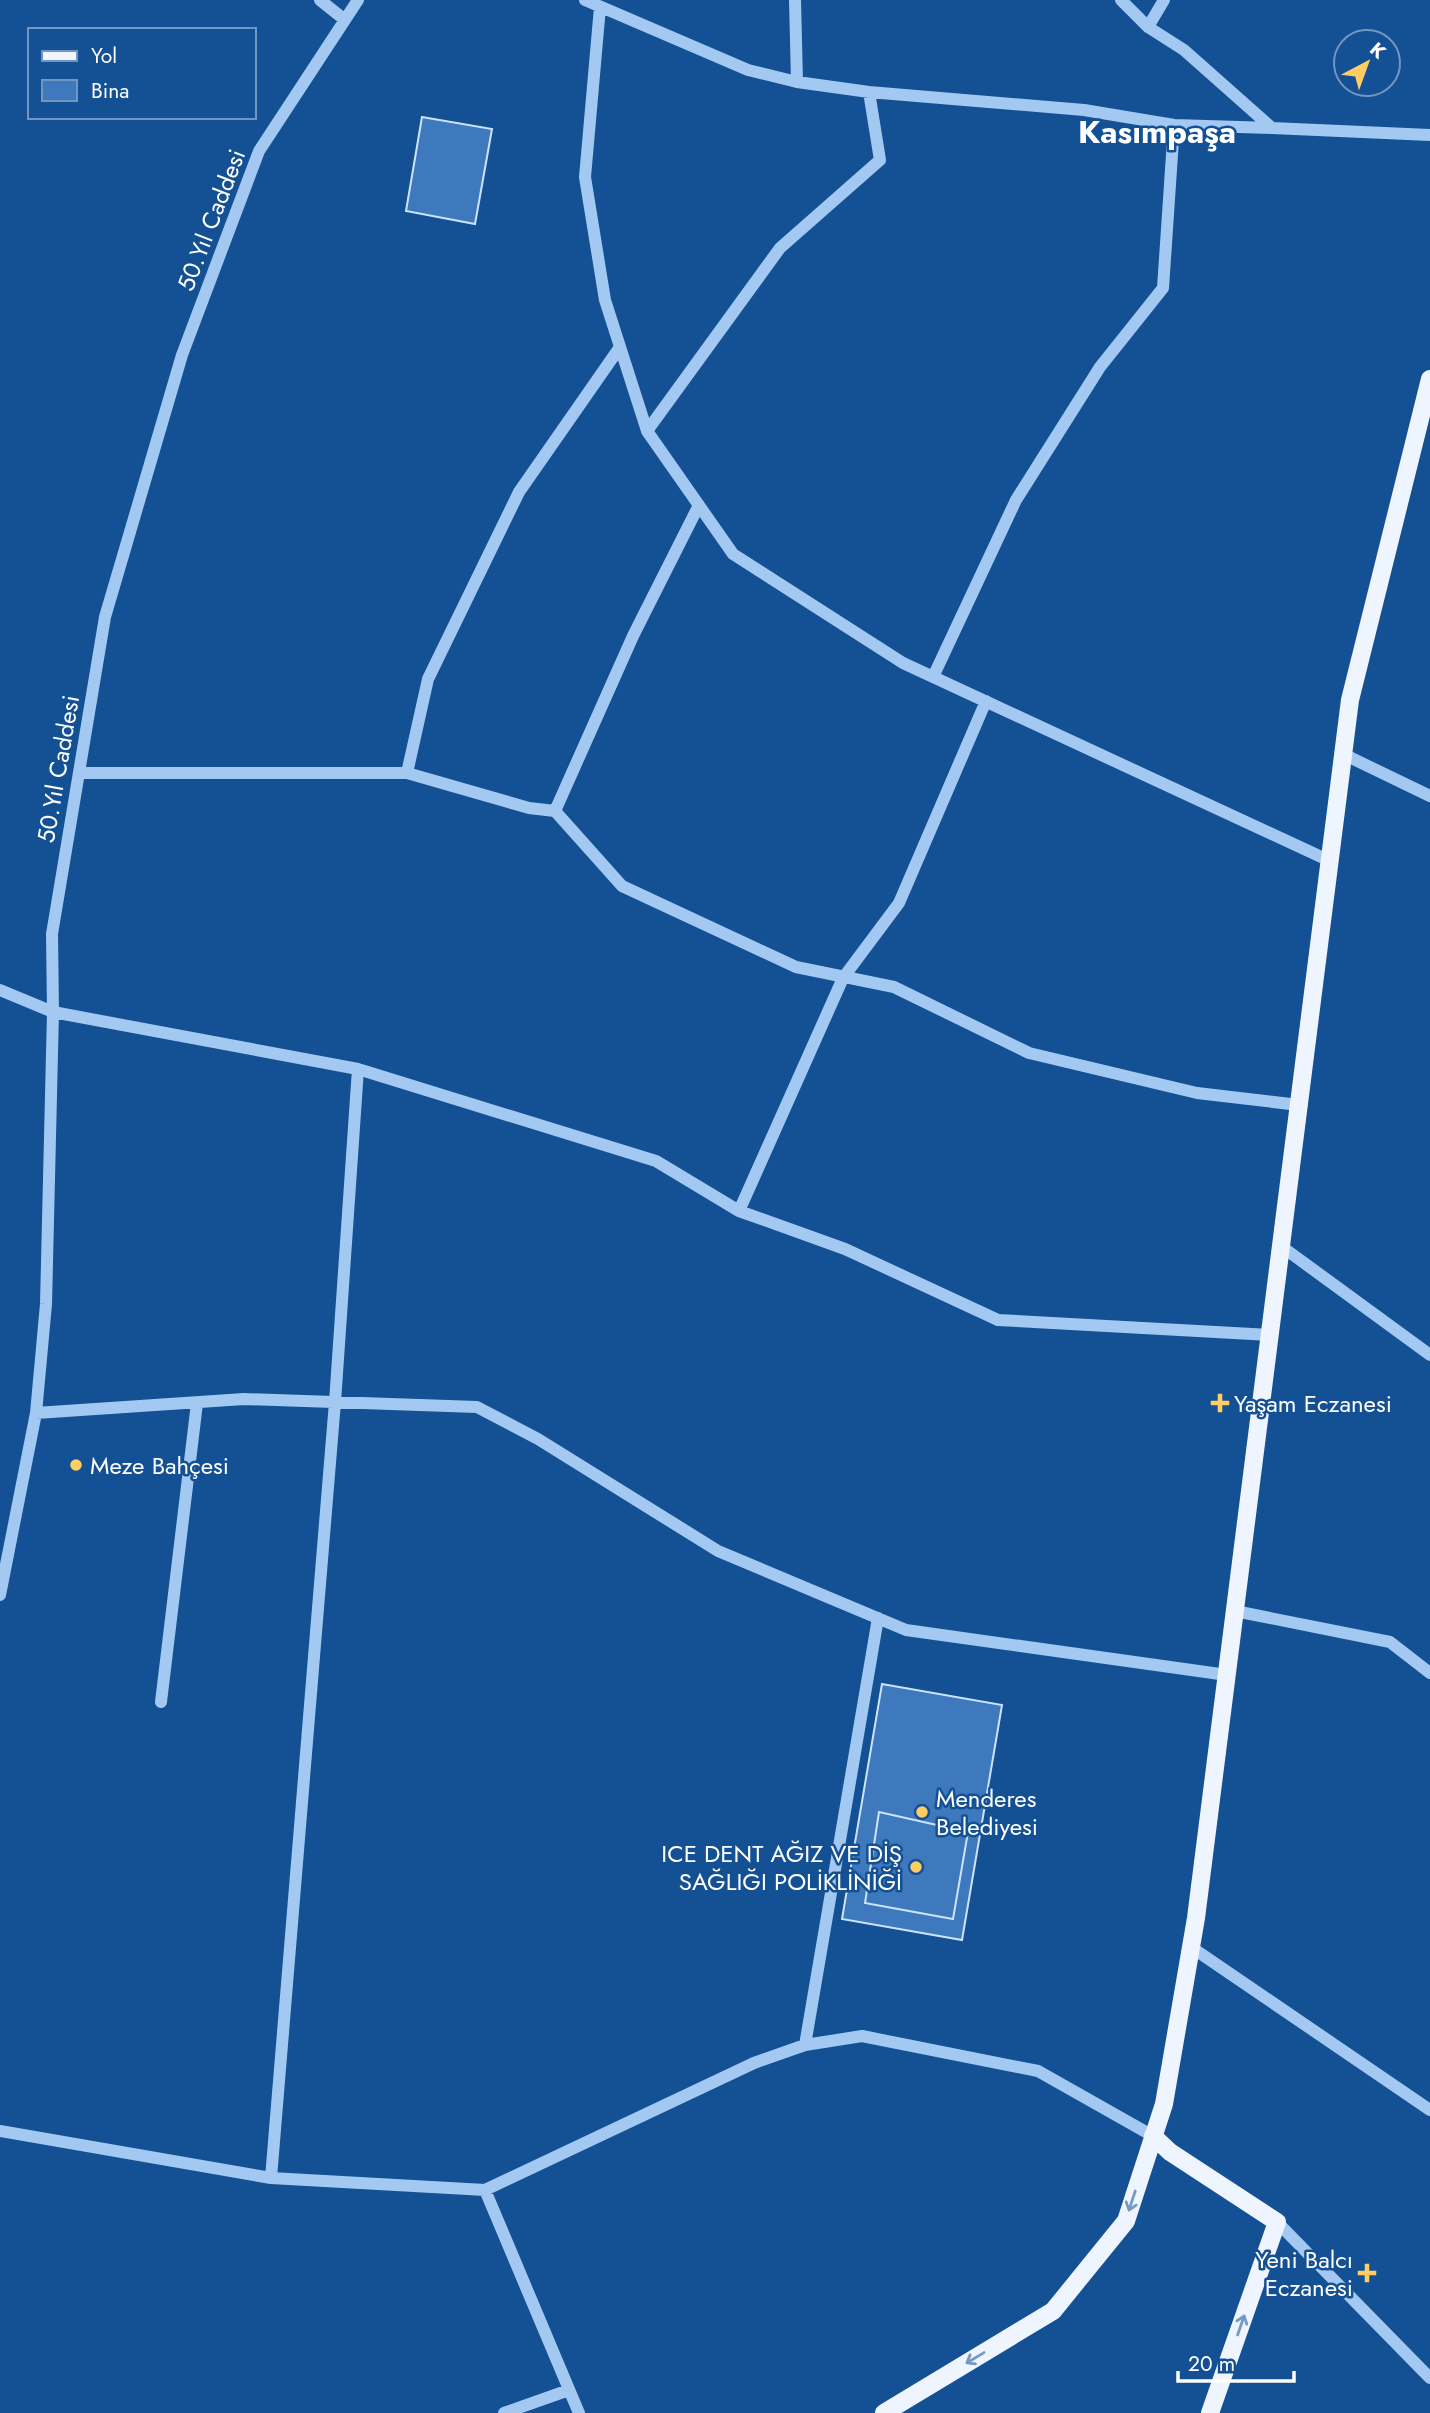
<svg xmlns="http://www.w3.org/2000/svg" width="1430" height="2413" font-family="Jost,sans-serif">
<style>
.building{fill:#3d79bc;stroke:#cbe3fc;stroke-width:2}
.lines{fill:none;stroke-linecap:round;stroke-linejoin:round}
.minor{stroke:#a3c9f2;stroke-width:12}
.major{stroke:#eef5ff;stroke-width:18}
.oneway{stroke:#769ac4}
.poi-dot{fill:#ffcd64;stroke:#145094;stroke-width:2.5}
.labels{text-anchor:middle;dominant-baseline:central;stroke-width:5;stroke-linejoin:round;paint-order:stroke}
.street-label{font-size:24px;fill:#fff;stroke:#145094}
.poi-label{font-size:24px;fill:#fff;stroke:#145094;text-anchor:start}
.district-label{font-size:32px;font-weight:bold;fill:#fff;stroke:#145094}
</style>
<rect width="100%" height="100%" fill="#145094"/>
<path class="building" d="M422,117L492,129L475,224L406,211Z
M882,1684L1002,1705L962,1940L842,1919Z
M879,1812L968,1832L953,1919L865,1903Z"/>
<g class="lines">
<path class="minor" d="M320,0L345,20
M585,0L748,70L797,82
M795,0L797,82L869,92L1084,110L1174,125L1272,128
M1121,0L1148,27L1184,50L1272,128L1430,135
M600,7L585,177L605,300L647,431L733,554L903,663L1330,861
M1148,27L1164,0
M647,431L780,248L880,160L869,92
M933,677L1016,500L1100,367L1163,288L1174,125
M1343,754L1430,796
M79,773H407L529,808L555,811L622,886L796,967L894,987L1029,1053L1197,1093L1299,1105
M407,773L428,679L519,492L620,347
M555,811L633,636L699,505
M0,990L53,1012L358,1069L656,1161L739,1211L845,1249L998,1320L1270,1335
M739,1211L843,978L899,903L986,701
M1281,1246L1430,1355
M36,1413L244,1399L477,1407L538,1439L718,1551L906,1630L1227,1675
M0,1595L36,1413L46,1304L53,1012L52,934L105,617L182,355L259,151L358,0
M1235,1611L1390,1642L1430,1673
M161,1702L197,1403
M1191,1947L1430,2110
M805,2045L878,1618
M0,2131L271,2178L485,2190L754,2063L805,2045L862,2036L1038,2071L1153,2136
M271,2178L335,1402L358,1069
M485,2190L579,2413
M1277,2222L1430,2378
M504,2413L569,2390"/>
<path class="major" d="M1153,2136L1170,2152L1277,2222L1210,2413
M884,2413L1053,2311L1126,2221L1164,2104L1196,1918L1350,700L1430,379"/>
</g>
<defs><path id="oneway-shaft" d="M-6 0H5M1.5-3L5.5 0L1.5 3" fill="none" stroke-width="1.6" stroke-linecap="round" stroke-linejoin="round" transform="scale(1.75)"/></defs>
<g class="oneway">
<use href="#oneway-shaft" transform="translate(1132 2201) rotate(108)"/>
<use href="#oneway-shaft" transform="translate(1241 2325) rotate(-71)"/>
<use href="#oneway-shaft" transform="translate(975 2358) rotate(149)"/>
</g>
<g class="poi-dot">
<path d="M1216.5 1392.5h7v7h7v7h-7v7h-7v-7h-7v-7h7z"/>
<circle cx="76" cy="1465" r="7"/>
<circle cx="922" cy="1812" r="7"/>
<circle cx="916" cy="1867" r="7"/>
<path d="M1363.5 2262.5h7v7h7v7h-7v7h-7v-7h-7v-7h7z"/>
</g>
<g class="labels">
<g class="street-label">
<text transform="translate(211 220) rotate(-69)">50.Yıl Caddesi</text>
<text transform="translate(58 769) rotate(-80)">50.Yıl Caddesi</text>
</g>
<g class="poi-label">
<text x="1234" y="1403">Yaşam Eczanesi</text>
<text x="90" y="1465">Meze Bahçesi</text>
<text x="936" y="1798">Menderes<tspan x="936" dy="28">Belediyesi</tspan></text>
<text x="902" y="1853" text-anchor="end">ICE DENT AĞIZ VE DİŞ<tspan x="902" dy="28">SAĞLIĞI POLİKLİNİĞİ</tspan></text>
<text x="1353" y="2259" text-anchor="end">Yeni Balcı<tspan x="1353" dy="28">Eczanesi</tspan></text>
</g>
<g class="district-label">
<text x="1157" y="132">Kasımpaşa</text>
</g>
</g>
<rect x="28" y="28" width="228" height="91" fill="#145094" stroke="#7296bf" stroke-width="2"/>
<rect x="42" y="51" width="35" height="10" fill="#eef5ff" stroke="#7296bf" stroke-width="2"/>
<text x="91" y="63" font-size="21" fill="#ffffff">Yol</text>
<rect x="42" y="80" width="35" height="21" fill="#3d79bc" stroke="#7296bf" stroke-width="2"/>
<text x="91" y="98" font-size="21" fill="#ffffff">Bina</text>
<g transform="translate(1367 63) rotate(41)"><circle r="33" fill="#145094" stroke="#7296bf" stroke-width="2"/>
<path d="M0-5L12 26L0 18L-12 26Z" fill="#ffcd64"/>
<text y="-10" font-size="19" font-weight="bold" text-anchor="middle" fill="#ffffff">K</text>
</g>
<path d="M1178 2371v10h116v-10" fill="none" stroke="#ffffff" stroke-width="3.5"/>
<text x="1188" y="2371" font-size="21" fill="#ffffff" stroke="#145094" stroke-width="5" paint-order="stroke">20 m</text>
</svg>
